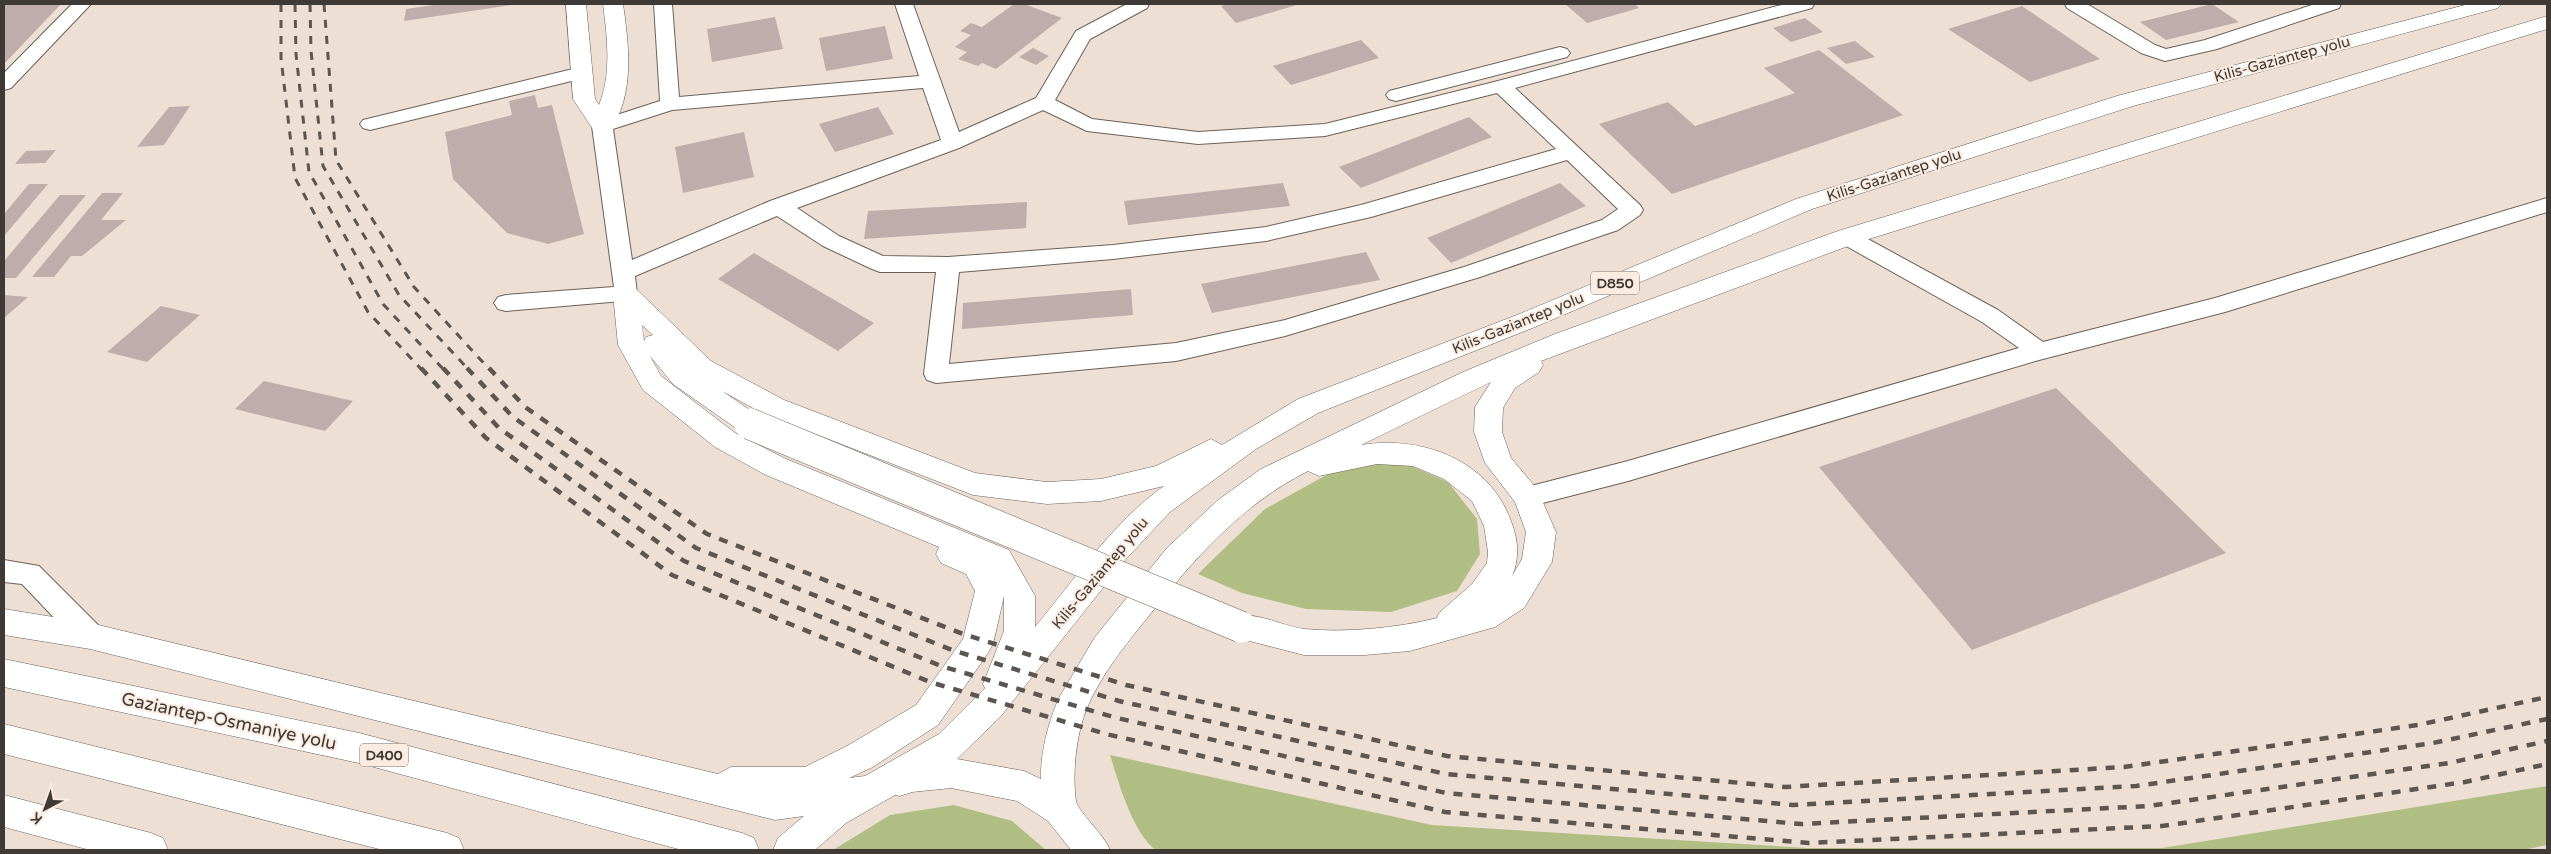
<svg xmlns="http://www.w3.org/2000/svg" width="2551" height="854" font-family="'Varela Round',sans-serif">
<style>
.green{fill:#b0be83}
.building{fill:#bfadab}
.lines{fill:none;stroke-linecap:round;stroke-linejoin:round}
.street-casing{stroke:#6d6157;stroke-width:2}
.secondary-casing{stroke:#6d6157;stroke-width:1}
.highway-casing{stroke:#6d6157;stroke-width:1}
.street{fill:#fff;fill-rule:evenodd}
.secondary{fill:#fff;fill-rule:evenodd}
.highway{fill:#fff;fill-rule:evenodd}
.rail-far1{stroke:#5c5550;stroke-width:3;stroke-dasharray:8 8;stroke-linecap:butt}
.rail{stroke:#5c5550;stroke-width:4.5;stroke-dasharray:9 9;stroke-linecap:butt}
.highway-bridge-casing{stroke:#6d6157;stroke-width:32;stroke-linecap:butt}
.highway-bridge{stroke:#fff;stroke-width:31}
.labels{text-anchor:middle;dominant-baseline:central;stroke-width:4;stroke-linejoin:round;paint-order:stroke}
.shield{fill:#fbece2;stroke:#776f6a;stroke-width:1}
.shield-label{font-size:14px;font-weight:bold;fill:#3f3a36}
.street-label{font-size:15px;fill:#3f3a36;stroke:#fbece2}
.near-street-label{font-size:18px;fill:#3f3a36;stroke:#fbece2}
</style>
<rect width="100%" height="100%" fill="#eedfd4"/>
<path class="green" d="M1402,462L1448,482L1477,519L1480,554L1457,591L1391,612L1306,609L1242,593L1198,574L1265,509L1339,468Z
M1110,755L1432,825L1807,848H2162L2547,786V845L2524,850H1156C1133,834 1118,781 1110,755Z
M954,805L1012,821L1046,850H833L890,815Z"/>
<path class="building" d="M4,4H61L4,64Z
M441,4H511V5L404,21L406,9Z
M1014,4H1024L1062,18L996,69L982,63L978,66L958,59L967,52L955,47L971,35L960,31L971,23L982,27Z
M1228,4H1300L1236,23L1221,6Z
M1565,4H1635L1639,8L1587,23Z
M2212,4L2239,22L2166,40L2140,22Z
M2022,6L2100,59L2030,82L1948,29Z
M775,17L783,49L712,62L707,29Z
M1805,18L1823,32L1791,42L1773,28Z
M885,26L893,59L826,71L819,38Z
M1361,40L1379,58L1291,85L1273,66Z
M1855,41L1875,57L1846,64L1827,48Z
M1033,48L1049,56L1036,65L1019,57Z
M1819,50L1903,115L1672,194L1599,124L1668,102L1695,126L1795,93L1764,68Z
M535,95L538,108L552,105L584,234L548,244L507,233L453,179L445,132L512,115L509,101Z
M190,106L164,145L137,147L169,107Z
M878,107L894,134L835,152L819,124Z
M1469,117L1492,137L1361,188L1339,167Z
M744,132L754,177L683,193L675,147Z
M56,150L45,163L15,164L26,151Z
M1283,183L1290,206L1128,225L1124,201Z
M1560,183L1586,206L1451,263L1427,238Z
M29,184H48L4,236V214Z
M102,193H123L101,220H126L82,256H71L54,277H32Z
M60,195H86L16,278H4V261Z
M1027,202L1026,228L864,239L868,211Z
M1366,252L1380,280L1212,313L1201,284Z
M754,253L874,323L838,351L718,279Z
M1131,289L1133,315L962,329L963,303Z
M4,295L28,297L4,318Z
M161,306L200,315L147,362L107,352Z
M264,381L353,401L325,431L235,409Z
M2056,388L2226,553L1972,650L1819,467Z"/>
<g class="lines">
<defs>
<path id="street" d="M72,4H91L11,88L4,90V73Z
M654,4H672L679,97L919,76L895,4H913L959,132L1036,98L1076,31L1127,4H1149L1147,8L1090,39L1055,100L1092,119L1198,132L1325,124L1494,82L1785,4H1814L1812,8L1515,88L1640,205L1643,210L1640,215L1618,230L1480,277L1285,336L1176,361L936,383L927,380L924,374L936,272H880L872,269L823,246L777,216L635,276L637,294L634,300L506,311L498,309L494,303L498,297L506,295L614,287L592,126L595,122L660,101ZM923,88L941,140L770,201L632,260L613,129L672,110ZM1497,93L1556,149L1361,205L1266,227L1113,245L948,257L883,256L839,236L797,208L959,148L1043,110L1087,131L1198,144L1325,136ZM1567,160L1618,209L1602,220L1464,267L1285,320L1176,343L949,364L959,272L1113,259L1266,241L1371,217Z
M2065,4H2087L2155,45L2166,49L2205,40L2315,4H2341L2339,8L2217,49L2165,61L2141,53L2067,8Z
M1560,47L1567,49L1570,53L1567,57L1396,101L1389,99L1386,95L1389,91Z
M581,67L588,69L591,73L588,77L370,130L363,128L360,124L363,120Z
M2547,198V212L2225,312L2039,360L1628,481L1527,507L1518,504L1514,497L1518,490L1527,487L1628,461L2019,348L1982,322L1839,242L1836,237L1839,232L1847,230L1855,232L1998,310L2043,342L2215,298Z
M4,560L39,566L100,627L104,636L100,645L90,648L80,645L22,584L4,582Z"/>
<path id="secondary" d="M566,4H586L595,99L599,105C612,73 607,37 603,4H623C629,46 635,94 610,131L602,133L594,131L573,99Z"/>
<path id="highway" d="M2469,4H2501L2498,8L2133,106L1812,209L1535,327L1318,413L1256,449L1170,512L1126,559L1001,716L957,759L1024,771L1041,779C1040,753 1049,719 1060,696L1095,637L1167,548L1218,500L1261,469L1463,372L1555,334L1838,231L2547,16V29L1856,243L1541,361L1543,365L1539,372L1515,388L1503,408L1502,432L1511,458L1537,489L1556,532L1552,562L1524,608L1495,627L1410,651L1365,655H1304L1230,636L1226,627L1230,618C1254,609 1280,626 1304,629C1345,633 1398,628 1437,618L1439,613L1472,584L1487,563L1488,552L1484,526L1472,501L1444,479L1413,466L1377,464L1319,476L1308,471C1241,505 1194,559 1148,617C1125,645 1101,675 1087,708C1076,734 1072,774 1076,801C1078,812 1104,834 1110,850H1071L1048,821L1017,801L951,788L912,792L900,796L895,795L846,823L815,850H773L778,838L804,816L775,820L90,649L4,635V609L90,623L718,774L731,767H805L847,746L916,705L963,639L975,591L966,574L941,563L936,554L939,547L766,475L715,447L643,390L618,345L613,294L617,288L626,285L635,288L711,361L784,400L975,473L1047,482L1101,479L1156,466L1211,439L1222,445L1298,399L1517,315L1796,199L2117,96ZM642,325L653,335L646,337L644,341ZM650,356L673,384L740,431L750,434L760,431L764,424L760,417L722,391L764,414L973,495L1047,504L1101,501L1164,486C1113,522 1075,579 1035,627V596L1009,550L786,459L735,433L661,376ZM1491,382L1475,407L1474,432L1485,463L1515,502L1526,532L1522,559L1512,576C1520,558 1518,539 1511,521C1489,460 1422,435 1361,445ZM1004,596V631L983,684L985,688L939,734L865,776L849,778L871,768L938,725L988,653L993,644Z
M4,659L359,733L742,833L754,838L759,850H682L359,763L4,687Z
M4,724L447,833L459,838L464,850H383L4,754Z
M4,795L151,833L163,838L168,850H90L4,827Z"/>
</defs>
<use href="#street" class="street-casing"/>
<use href="#secondary" class="secondary-casing"/>
<use href="#highway" class="highway-casing"/>
<use href="#street" class="street"/>
<use href="#secondary" class="secondary"/>
<use href="#highway" class="highway"/>
<path class="rail-far1" d="M281,4V58L295,178L368,312L422,370
M295,4L296,54L309,172L383,304L444,370
M310,4L311,51L323,166L399,295L469,370
M324,4L336,160L414,287L490,370"/>
<path class="rail" d="M421,368L486,438L672,575L930,682L1106,734L1445,812L1809,843L2162,826L2465,782L2547,764
M443,368L499,428L684,561L941,666L1113,717L1446,793L1801,824L2149,806L2449,763L2547,741
M467,368L513,417L696,548L952,650L1119,701L1446,774L1793,805L2136,786L2433,743L2547,719
M489,368L525,407L707,534L963,634L1126,685L1447,756L1785,787L2124,767L2418,725L2547,697"/>
<defs>
<path id="highway-bridge" d="M750,424L1241,627"/>
</defs>
<use href="#highway-bridge" class="highway-bridge-casing"/>
<use href="#highway-bridge" class="highway-bridge"/>
</g>
<g class="labels">
<g class="shield">
<rect x="1591" y="271.5" width="48" height="23" rx="4"/>
<rect x="360" y="743.5" width="48" height="23" rx="4"/>
</g>
<g class="shield-label">
<text x="1615" y="283">D850</text>
<text x="384" y="755">D400</text>
</g>
<g class="street-label">
<text transform="translate(2282 59) rotate(-15)">Kilis-Gaziantep yolu</text>
<text transform="translate(1894 175) rotate(-18)">Kilis-Gaziantep yolu</text>
<text transform="translate(1518 323) rotate(-22)">Kilis-Gaziantep yolu</text>
<text transform="translate(1100 573) rotate(-50)">Kilis-Gaziantep yolu</text>
</g>
<g class="near-street-label">
<text transform="translate(229 721) rotate(12)">Gaziantep-Osmaniye yolu</text>
</g>
</g>
<rect width="2551" height="854" fill="none" stroke="#3f3a36" stroke-width="10"/>
<g transform="translate(45 809) rotate(221)" stroke="#fbece2" stroke-width="4" paint-order="stroke">
<path d="M0-4L9 19L0 12L-9 19Z" fill="#3f3a36"/>
<text y="-8" font-size="14" font-weight="bold" text-anchor="middle" fill="#3f3a36">K</text>
</g>
</svg>
